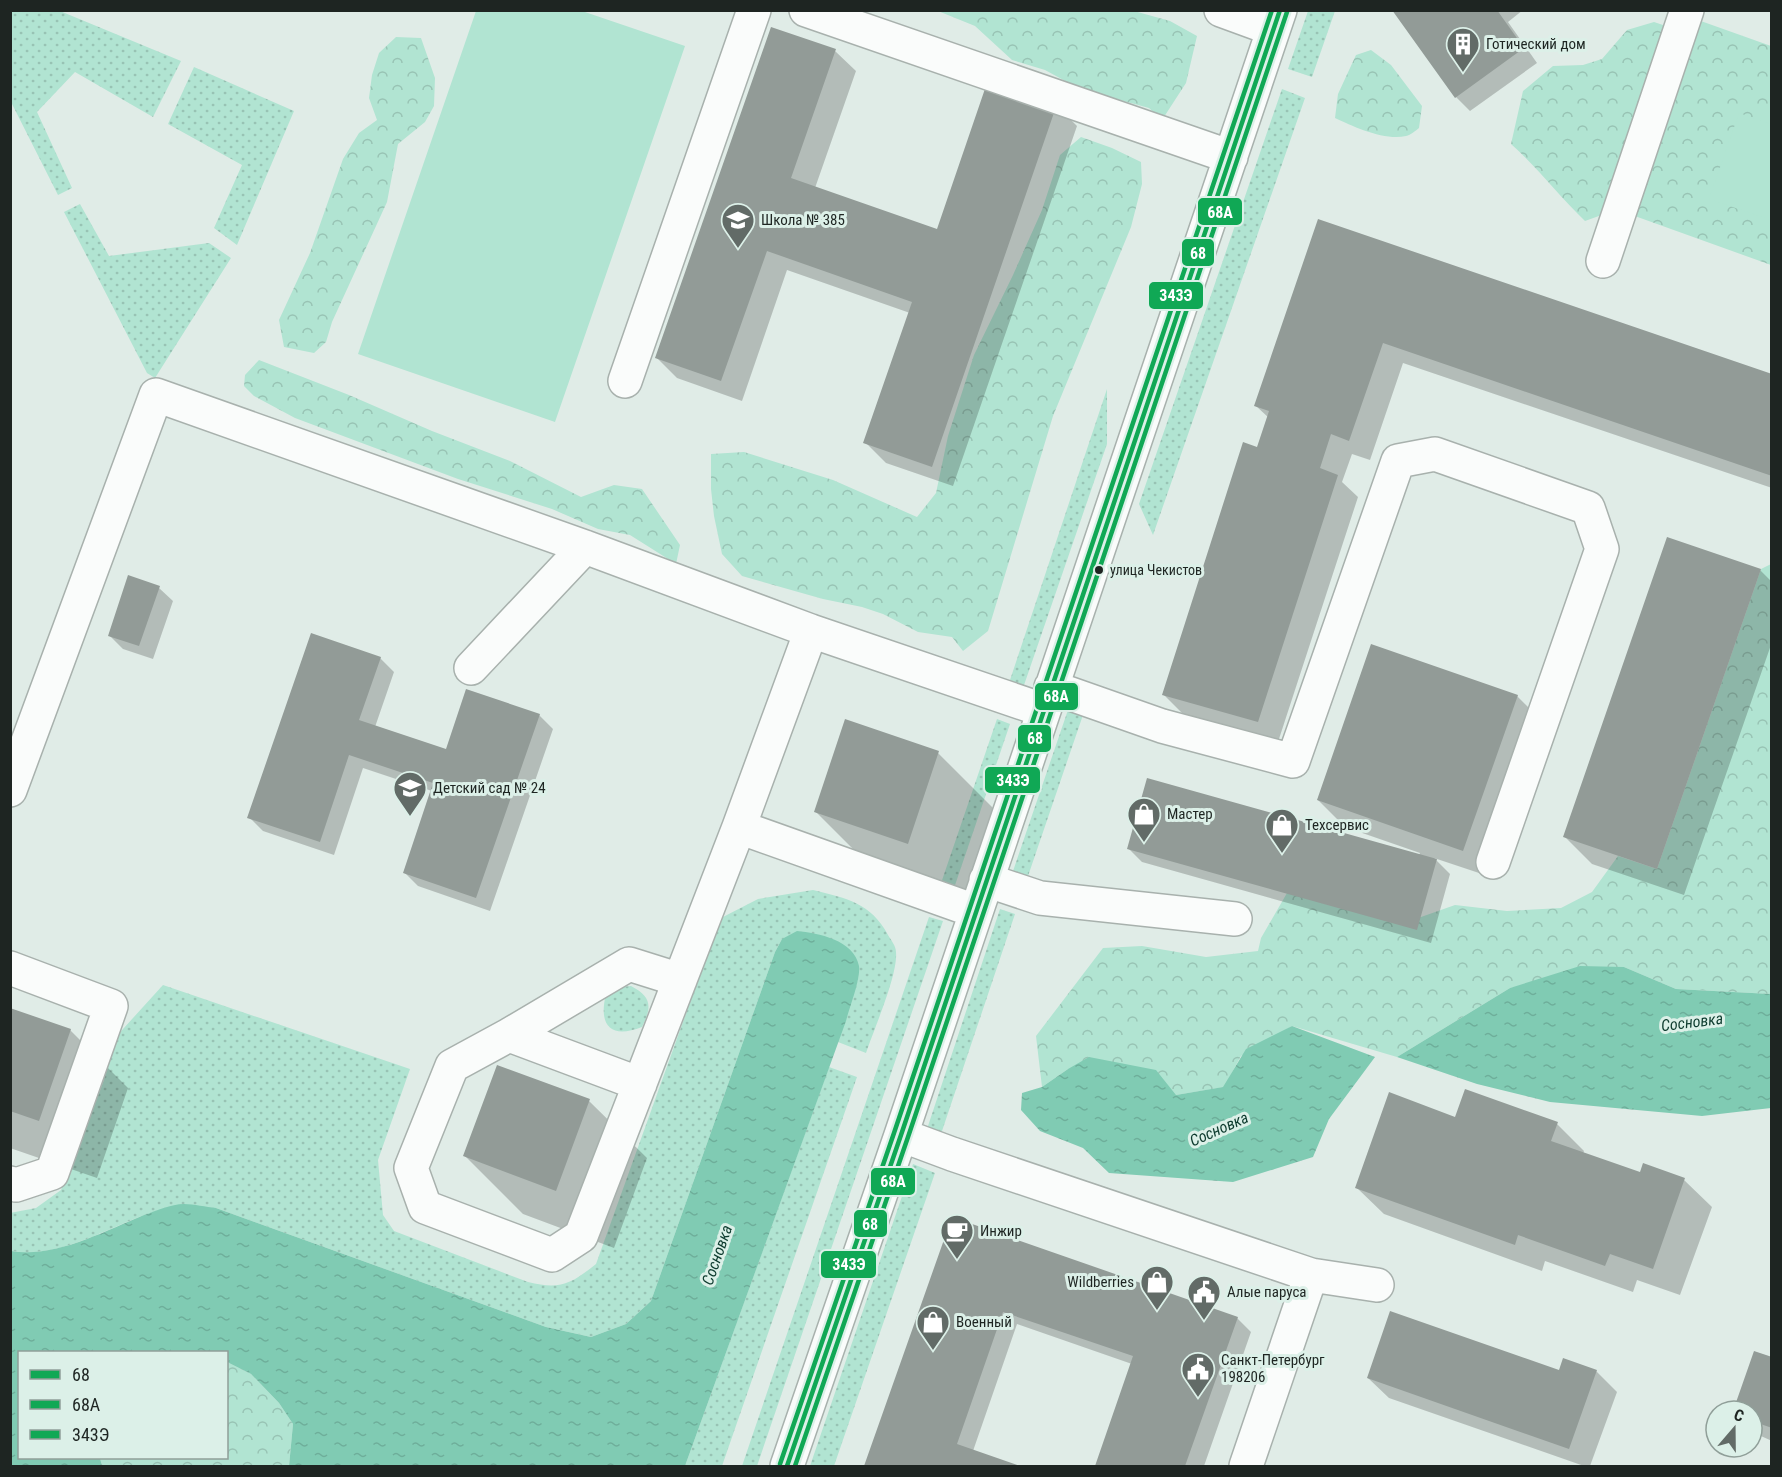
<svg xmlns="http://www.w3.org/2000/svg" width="1782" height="1477" font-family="'Roboto Condensed',sans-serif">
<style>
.grass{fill:url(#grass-dots)}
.forest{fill:url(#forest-crowns)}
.garden{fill:#b1e4d2}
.water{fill:url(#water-ripples)}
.shadow{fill:#0003}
.building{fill:#929b97}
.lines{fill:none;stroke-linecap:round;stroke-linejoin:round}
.minor-casing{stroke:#a8b1ad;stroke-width:36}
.minor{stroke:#fafcfb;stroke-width:33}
.bus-1-casing{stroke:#dcf0e8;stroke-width:9}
.bus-2-casing{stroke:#dcf0e8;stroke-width:9}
.bus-3-casing{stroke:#dcf0e8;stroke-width:9}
.bus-1{stroke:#10a855;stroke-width:4.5}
.bus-2{stroke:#10a855;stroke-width:4.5}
.bus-3{stroke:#10a855;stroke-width:4.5}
.bus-dot{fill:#1e2522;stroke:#dcf0e8;stroke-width:2}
.labels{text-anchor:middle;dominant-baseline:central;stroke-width:6;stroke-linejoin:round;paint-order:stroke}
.bus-label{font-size:14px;fill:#1e2522;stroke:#dcf0e8;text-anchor:start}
.poi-label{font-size:15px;fill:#1e2522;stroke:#dcf0e8;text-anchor:start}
.water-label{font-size:16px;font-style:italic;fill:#0d3b2e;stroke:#dcf0e8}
.line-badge{stroke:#dcf0e8;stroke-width:2}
.badge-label{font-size:16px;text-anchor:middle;font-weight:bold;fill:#fff}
</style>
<defs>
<pattern id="grass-dots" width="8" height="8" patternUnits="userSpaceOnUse" patternTransform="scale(1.5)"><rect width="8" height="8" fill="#b1e4d2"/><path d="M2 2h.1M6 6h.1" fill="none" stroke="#98c3b4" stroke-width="1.8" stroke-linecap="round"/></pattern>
<pattern id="forest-crowns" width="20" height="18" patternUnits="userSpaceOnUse" patternTransform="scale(1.5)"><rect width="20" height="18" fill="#b1e4d2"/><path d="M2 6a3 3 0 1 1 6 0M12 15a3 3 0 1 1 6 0" fill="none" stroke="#98c3b4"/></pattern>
<pattern id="water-ripples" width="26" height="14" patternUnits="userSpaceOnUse" patternTransform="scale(1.5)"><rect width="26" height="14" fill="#80cbb3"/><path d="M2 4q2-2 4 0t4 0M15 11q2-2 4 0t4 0" fill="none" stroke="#6eae9a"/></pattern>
</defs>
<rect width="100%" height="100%" fill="#e0ece7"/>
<path class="grass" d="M11,10L60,11L181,61L153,117L75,72L37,112L72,188L58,195L11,102Z
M1308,11H1335L1312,77L1288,69Z
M194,67L294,111L237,245L214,228L242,165L168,124Z
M1282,89L1305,98L1153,535L1139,504Z
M80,204L109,256L209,243L231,258L155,378L147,373L64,212Z
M1107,389V444L1023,688L1009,683Z
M1069,707L1084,712L1027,879L1012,874Z
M997,719L1010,724L952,894L939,889Z
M813,890C846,898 871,903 888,935C891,940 896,946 896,952C898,975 874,1029 866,1053L838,1042L858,979L859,966L782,939L775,952L651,1301L626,1324L591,1337L546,1327L216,1208C199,1209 172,1206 156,1211C109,1226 62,1259 11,1251L10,1213L36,1208L61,1190L104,1080L103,1051L163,985L410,1069L378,1160L383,1215L394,1231L528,1282C560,1290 571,1284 596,1264L711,944L723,917L758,899Z
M1000,909L1015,914L940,1137L926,1132Z
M929,917L943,921L757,1466H742Z
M631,986C652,997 652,1007 642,1027C611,1039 598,1026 606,994L619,987Z
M829,1067L857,1077L722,1466H685Z
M913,1164L935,1173L834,1466H810Z"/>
<path class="forest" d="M938,11H1134L1170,21L1197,36L1186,83L1162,120L1149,108L1080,89L1045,70L1012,60L975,26Z
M1698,20L1771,46V265L1632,215Z
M1654,22L1669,27L1610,212L1585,221C1559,196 1538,168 1511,144L1523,91L1553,66L1583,65L1602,59L1627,30Z
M396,37L421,38L435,78L434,106L425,122L398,144L387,202L332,322L326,342L314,353L284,347L279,320L310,253L343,159L359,133L377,120L369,98L372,75L379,53Z
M1371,50L1391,65L1422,106L1419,128C1415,131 1411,135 1406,136C1385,141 1354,127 1335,118L1338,94L1356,55Z
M1081,137L1112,148L1141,162L1142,184L1131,227L1053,416L988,631L963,651L952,637L918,632L883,614L862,607L823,599L742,576L722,554L714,516L711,489V454L744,452L833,480L917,517L936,493L948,436L974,355L1013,275L1042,210L1060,155Z
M259,360L349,395L432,431L510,461L581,497L614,485L642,489L680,545L676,564L630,535L598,529L552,509L458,479L295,418L254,396L244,386L245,375Z
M1771,564V994L1676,989L1624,967L1510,988L1397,1057L1292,1026L1241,1056L1224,1087L1176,1095L1068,1069L1042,1087L1036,1036L1103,948L1142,946L1206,957L1258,951L1261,938L1287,893L1421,917L1455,905L1507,911L1561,908L1592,892L1618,856L1657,869L1761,569Z
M227,1362L251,1374L279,1403L293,1424L289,1466H102L100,1458H226Z"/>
<path class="garden" d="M476,11H582L685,46L555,422L358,354Z
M1739,113L1771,124V220L1709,199Z"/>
<path class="water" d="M797,931C818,933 854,940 859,966C861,979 849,1008 846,1021L685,1466H289L293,1424L279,1403L251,1374L227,1362L226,1352H20V1458H100L102,1466H11V1251C56,1258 102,1232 144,1215C156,1211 171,1204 184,1204C194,1204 206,1207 216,1208L546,1327L591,1337L626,1324L651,1301L775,952L782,939Z
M1580,966L1624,967L1676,989L1771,994V1108L1702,1116L1550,1102L1477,1084L1397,1057L1510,988Z
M1292,1026L1375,1057L1329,1119L1313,1157L1233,1182L1109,1173L1083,1148L1040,1131L1021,1110L1022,1093L1042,1087L1068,1069L1089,1057L1156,1070L1176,1095L1223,1087L1246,1049Z"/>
<path class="shadow" d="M1394,10H1523L1508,22L1537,63L1470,111L1456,97Z
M835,51L856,71L815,188L938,231L1056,105L1077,126L953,486L886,463L865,442L910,313L787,270L742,401L677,378L657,358Z
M1319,221L1772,376V488L1403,363L1370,460L1352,454L1342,482L1358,497L1278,742L1184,715L1163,694L1269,418L1256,406Z
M1760,570L1772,582V642L1684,895L1592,864L1565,837Z
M159,588L173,601L153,659L123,649L109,635Z
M380,658L394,672L375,727L447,751L539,715L553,729L490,911L418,886L404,872L432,791L363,768L334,855L263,831L249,817Z
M1517,696L1544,723L1491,877L1434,858L1450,874L1431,943L1142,862L1128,848L1419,855L1420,853L1345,827L1318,800Z
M938,753L996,811L965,901L873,869L815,811Z
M10,1010L70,1030L128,1088L97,1178L10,1148Z
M589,1101L647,1158L614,1248L523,1214L465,1156Z
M1456,1119L1557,1124L1584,1151L1583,1154L1641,1174L1644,1165L1684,1180L1712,1207L1680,1295L1637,1280L1633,1292L1545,1261L1542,1271L1384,1214L1356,1187Z
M953,1218L1237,1318L1251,1332L1204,1466H1096L1132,1364L1017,1324L973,1451L1017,1466H866Z
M1772,1359V1441L1752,1432V1411H1734Z
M1596,1371L1617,1392L1590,1466H1584L1389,1398L1368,1378Z"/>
<path class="building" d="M1392,10H1497L1524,48L1455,98Z
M771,27L836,49L791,178L937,229L988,80L1057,104L932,467L863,443L912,302L767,251L721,381L655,358Z
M1318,219L1772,374V476L1383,343L1349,441L1331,434L1320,468L1338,475L1258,722L1162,695L1243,442L1257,447L1269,411L1254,406Z
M1667,537L1761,569L1657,869L1563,837Z
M128,575L160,586L139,646L108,636Z
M311,633L381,657L359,720L446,749L466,689L540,714L476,898L403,873L433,783L349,755L320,842L247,818Z
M1371,644L1518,695L1463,851L1317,800Z
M845,719L939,751L908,844L814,812Z
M1147,778L1437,859L1417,930L1127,849Z
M10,1008L71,1029L39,1121L10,1111Z
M497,1065L590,1099L556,1191L463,1156Z
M1465,1089L1558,1122L1551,1141L1640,1172L1643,1163L1685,1178L1653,1269L1610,1254L1605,1266L1518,1235L1515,1245L1355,1188L1389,1092L1455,1117Z
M952,1217L1238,1317L1185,1466H1095L1133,1356L1003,1312L957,1444L1020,1466H864Z
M1390,1311L1559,1370L1563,1358L1597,1370L1569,1449L1367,1378Z
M1754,1351L1772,1357V1428L1752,1421V1411H1733Z"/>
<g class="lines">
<defs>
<path id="minor" d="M806,10L1231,157
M1221,10L1273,29
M1603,261L1687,10
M625,381L754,10
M471,668L585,547
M1051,687L1162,726L1293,761L1398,461L1435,454L1588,508L1602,549L1493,862
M10,790L156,395L585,547L811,631L1043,710
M739,827L975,911
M986,880L1040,898L1235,919
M10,968L111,1006L52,1173L16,1185L10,1183
M509,1035L629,964L680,980
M640,1084L509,1035L452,1066L411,1168L425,1207L552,1255L581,1236L739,827L811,631
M901,1135L952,1154L1311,1275L1377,1285
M787,1466L901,1135L1280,10
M1246,1466L1311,1275"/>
</defs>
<use href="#minor" class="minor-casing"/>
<use href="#minor" class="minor"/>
<defs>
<path id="bus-1" d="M787,1466L901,1135L1280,10"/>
<path id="bus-2" d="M795,1466L908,1137L1287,12"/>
<path id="bus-3" d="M780,1464L894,1133L1272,10"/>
</defs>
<use href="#bus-1" class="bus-1-casing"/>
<use href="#bus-2" class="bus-2-casing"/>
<use href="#bus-3" class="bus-3-casing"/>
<use href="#bus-1" class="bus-1"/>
<use href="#bus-2" class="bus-2"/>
<use href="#bus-3" class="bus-3"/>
</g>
<defs>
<symbol id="building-pin" viewBox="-11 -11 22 30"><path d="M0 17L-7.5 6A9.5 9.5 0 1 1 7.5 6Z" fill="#626b67" stroke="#dcf0e8"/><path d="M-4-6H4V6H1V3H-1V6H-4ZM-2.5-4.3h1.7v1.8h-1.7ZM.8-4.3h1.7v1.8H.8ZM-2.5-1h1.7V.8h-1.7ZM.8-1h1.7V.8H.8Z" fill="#fff"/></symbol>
<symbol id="school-pin" viewBox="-11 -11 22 30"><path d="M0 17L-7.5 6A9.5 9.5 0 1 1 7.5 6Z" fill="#626b67" stroke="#dcf0e8"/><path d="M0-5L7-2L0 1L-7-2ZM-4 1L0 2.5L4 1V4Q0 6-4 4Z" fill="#fff"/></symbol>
<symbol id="shop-pin" viewBox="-11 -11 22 30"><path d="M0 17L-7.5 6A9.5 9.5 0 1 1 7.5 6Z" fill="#626b67" stroke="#dcf0e8"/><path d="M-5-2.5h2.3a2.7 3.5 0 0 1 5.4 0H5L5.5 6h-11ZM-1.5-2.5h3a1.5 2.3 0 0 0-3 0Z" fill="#fff"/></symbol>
<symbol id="cafe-pin" viewBox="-11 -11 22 30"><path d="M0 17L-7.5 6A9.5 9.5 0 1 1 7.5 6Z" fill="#626b67" stroke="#dcf0e8"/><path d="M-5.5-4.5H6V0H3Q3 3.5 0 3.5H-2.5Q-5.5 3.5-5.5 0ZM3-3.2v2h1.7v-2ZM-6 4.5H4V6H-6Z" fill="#fff"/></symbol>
<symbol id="civic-pin" viewBox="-11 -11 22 30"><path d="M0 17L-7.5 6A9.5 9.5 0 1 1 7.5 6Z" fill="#626b67" stroke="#dcf0e8"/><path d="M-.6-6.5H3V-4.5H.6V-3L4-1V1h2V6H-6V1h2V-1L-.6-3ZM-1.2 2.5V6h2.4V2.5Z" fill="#fff"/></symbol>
</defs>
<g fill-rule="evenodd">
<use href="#building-pin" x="1444" y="25" width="38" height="52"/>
<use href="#school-pin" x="719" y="201" width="38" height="52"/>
<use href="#school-pin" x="391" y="769" width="38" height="52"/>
<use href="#shop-pin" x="1125" y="795" width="38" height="52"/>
<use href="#shop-pin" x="1263" y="806" width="38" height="52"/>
<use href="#cafe-pin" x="938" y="1212" width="38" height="52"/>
<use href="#shop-pin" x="1138" y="1263" width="38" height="52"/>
<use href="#civic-pin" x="1185" y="1273" width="38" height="52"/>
<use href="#shop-pin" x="914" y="1303" width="38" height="52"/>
<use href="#civic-pin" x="1179" y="1350" width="38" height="52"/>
</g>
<circle class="bus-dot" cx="1099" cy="570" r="5"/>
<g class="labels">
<g class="bus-label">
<text x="1110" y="570">улица Чекистов</text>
</g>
<g class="poi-label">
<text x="1486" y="44">Готический дом</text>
<text x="761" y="220">Школа № 385</text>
<text x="433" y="788">Детский сад № 24</text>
<text x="1167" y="814">Мастер</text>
<text x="1305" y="825">Техсервис</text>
<text x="980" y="1231">Инжир</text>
<text x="1134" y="1282" text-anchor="end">Wildberries</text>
<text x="1227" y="1292">Алые паруса</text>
<text x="956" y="1322">Военный</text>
<text x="1221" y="1360">Санкт-Петербург<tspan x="1221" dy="17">198206</tspan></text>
</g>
<g class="water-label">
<text transform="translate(1692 1022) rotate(-7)">Сосновка</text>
<text transform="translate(1219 1129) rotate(-24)">Сосновка</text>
<text transform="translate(717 1255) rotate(-71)">Сосновка</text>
</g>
</g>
<g class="line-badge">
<rect x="1197" y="197" width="46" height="29" rx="6" fill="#10a855"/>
<rect x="1181" y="238" width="34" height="29" rx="6" fill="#10a855"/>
<rect x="1148" y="281" width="56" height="29" rx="6" fill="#10a855"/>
<rect x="1034" y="682" width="45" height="29" rx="6" fill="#10a855"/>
<rect x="1017" y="724" width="35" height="29" rx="6" fill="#10a855"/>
<rect x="984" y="766" width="57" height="28" rx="6" fill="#10a855"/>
<rect x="870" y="1167" width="46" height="29" rx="6" fill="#10a855"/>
<rect x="853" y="1209" width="35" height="29" rx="6" fill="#10a855"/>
<rect x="820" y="1250" width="57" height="29" rx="6" fill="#10a855"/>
</g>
<g class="badge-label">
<text x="1220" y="218">68А</text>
<text x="1198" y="259">68</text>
<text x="1176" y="301">343Э</text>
<text x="1056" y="702">68А</text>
<text x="1035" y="744">68</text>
<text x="1013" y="786">343Э</text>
<text x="893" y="1187">68А</text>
<text x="870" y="1230">68</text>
<text x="849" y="1270">343Э</text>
</g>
<rect width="1782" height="1477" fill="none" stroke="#1e2522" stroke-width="24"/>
<rect x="18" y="1351" width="210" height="108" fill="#dcf0e8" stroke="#909f99" stroke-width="1.5"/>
<rect x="30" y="1370" width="30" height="9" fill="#10a855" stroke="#909f99" stroke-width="1.5"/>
<text x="72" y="1381" font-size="18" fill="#1e2522">68</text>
<rect x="30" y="1400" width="30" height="9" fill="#10a855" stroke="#909f99" stroke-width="1.5"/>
<text x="72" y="1411" font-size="18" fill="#1e2522">68А</text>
<rect x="30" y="1430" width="30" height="9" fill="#10a855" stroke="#909f99" stroke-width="1.5"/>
<text x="72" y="1441" font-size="18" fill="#1e2522">343Э</text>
<g transform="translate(1734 1429) rotate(20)"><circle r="28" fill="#dcf0e8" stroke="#909f99" stroke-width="1.5"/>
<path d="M0-4.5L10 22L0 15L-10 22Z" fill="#626b67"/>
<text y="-9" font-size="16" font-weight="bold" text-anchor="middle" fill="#1e2522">С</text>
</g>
</svg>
